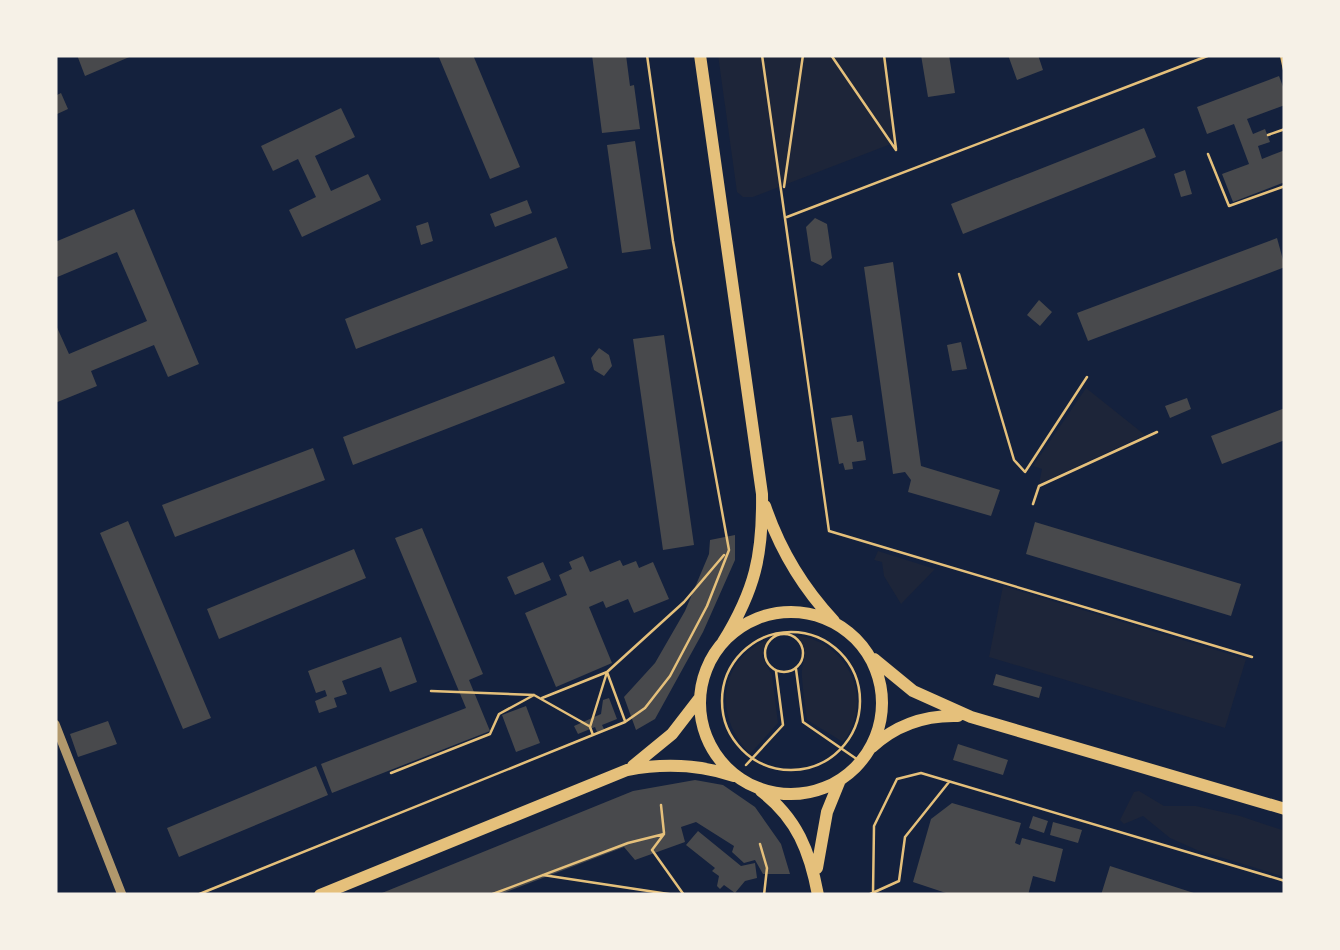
<svg xmlns="http://www.w3.org/2000/svg" width="1340" height="950" font-family="'Alegreya Sans',sans-serif">
<style>
.green{fill:#1d2539}
.building{fill:#48494c}
.lines{fill:none;stroke-linecap:round;stroke-linejoin:round}
.path{stroke:#e5c07b;stroke-width:2.5}
.minor{stroke:#b1986c;stroke-width:9}
.secondary{stroke:#e5c07b;stroke-width:12}
</style>
<rect width="100%" height="100%" fill="#14213d"/>
<path class="green" d="M718,55H885L896,142L753,197H743L737,192Z
M1086,388L1145,435L1039,484L1042,469L1033,466Z
M878,551L935,569L901,604L884,576L882,562L874,560Z
M1003,586L1246,659L1225,728L989,657Z
M794,635C847,640 876,698 843,742L807,720C805,706 803,692 802,678C800,660 813,651 794,635Z
M769,639L762,656L772,675L778,723L750,754C713,717 718,659 769,639Z
M1139,791L1164,806H1196L1240,816L1285,831V877L1197,850L1170,838L1143,816L1124,824L1120,820L1134,792Z"/>
<path class="building" d="M77,55H134L85,76Z
M438,55H473L520,167L490,179Z
M592,55H626L630,86L634,85L640,129L602,133Z
M921,55H949L955,93L928,97Z
M1008,55H1038L1043,70L1017,80Z
M1279,76L1285,92V105L1247,119L1253,134L1265,129L1270,142L1258,146L1262,159L1285,150V182L1233,202L1222,174L1249,164L1234,124L1207,134L1197,107Z
M61,93L68,109L55,115V96Z
M341,108L355,137L315,156L331,191L368,174L381,200L302,237L289,210L316,197L298,159L273,171L261,146Z
M1144,128L1156,157L963,234L951,204Z
M635,141L651,249L622,253L607,145Z
M1185,170L1192,194L1181,197L1174,174Z
M527,200L532,213L495,227L490,214Z
M134,209L199,364L168,377L154,345L91,371L97,386L55,403V323L69,354L147,321L117,252L55,278V242Z
M815,218L827,224L832,258L822,266L811,261L806,227Z
M428,222L433,241L421,245L416,226Z
M556,237L568,268L356,349L345,319Z
M1277,238L1285,267L1088,341L1077,313Z
M893,262L921,466L1000,490L991,516L908,492L911,480L905,472L893,474L864,267Z
M1039,300L1052,312L1040,326L1027,315Z
M664,335L694,545L663,550L633,339Z
M961,342L967,369L952,371L947,345Z
M599,348L609,355L612,366L604,376L594,370L591,358Z
M554,356L565,383L353,465L343,437Z
M1187,398L1191,409L1170,418L1165,406Z
M1285,408V440L1222,464L1211,436Z
M852,415L857,442L863,441L866,460L852,462L853,469L845,470L843,463L839,464L831,418Z
M313,448L325,480L175,537L162,505Z
M128,521L211,718L183,729L100,533Z
M1035,522L1241,584L1231,616L1026,554Z
M422,528L483,674L469,680L490,731L332,793L321,764L466,708L395,538Z
M735,535V560L703,632L655,719L636,730L624,697L655,663L685,611L709,554L710,540Z
M354,549L366,578L219,639L207,609Z
M583,556L590,572L620,560L623,566L636,561L639,568L653,562L669,599L634,613L628,599L606,608L603,601L589,607L612,663L556,687L525,613L567,595L559,575L572,569L569,562Z
M543,562L551,580L515,595L507,577Z
M401,637L417,682L390,692L381,667L342,681L347,694L334,698L337,707L319,713L315,701L327,696L325,690L316,693L308,671Z
M996,674L1042,687L1039,698L993,685Z
M609,698L617,719L602,725L604,729L597,732L595,727L578,734L574,726L601,714L603,700Z
M526,706L540,743L516,752L502,715Z
M108,721L117,744L78,757L70,734Z
M958,744L1008,760L1003,775L953,760Z
M316,766L328,795L179,857L167,828Z
M695,780L723,785L755,807L781,844L790,874H763L755,860L744,863L732,852L734,846L696,822L681,827L685,842L635,860L624,847L498,895H377L633,791Z
M952,803L1021,823L1015,843L1020,845L1022,838L1063,849L1055,882L1033,876L1028,895H952L913,882L931,819Z
M1033,816L1048,821L1044,833L1029,828Z
M1053,822L1082,830L1078,843L1050,835Z
M698,831L741,866L755,863L757,878L745,881L735,893L724,885L720,889L717,886L719,876L712,871L715,868L686,845Z
M1110,866L1197,894V895H1101Z"/>
<g class="lines">
<path class="path" d="M762,55L829,531L1252,657
M831,55L896,150
M884,55L896,149
M1281,55L1285,74
M1268,135L1285,129
M1208,154L1229,206L1285,186
M784,187L803,55
M787,217L1210,55
M959,274L1014,460L1025,472L1087,377
M1033,504L1039,486L1157,432
M722 701a69 69 0 1 1 138 0a69 69 0 1 1-138 0Z
M765 653a19 19 0 1 1 38 0a19 19 0 1 1-38 0Z
M796,669L803,722L861,762
M431,691L534,695L589,726
M542,698L607,672L625,721
M593,735L590,727L607,672L684,602L724,555
M746,765L783,725L776,671
M391,773L490,734L499,714L534,695
M661,805L664,833
M760,844L767,868L764,895
M543,875L675,895
M873,893L874,826L897,779L921,773L1285,881
M197,895L625,722L645,708L670,676L707,606L729,550L673,241L647,55
M490,895L628,843L664,834L652,850L684,895
M868,895L899,881L905,837L949,782"/>
<path class="minor" d="M55,724L122,895"/>
<path class="secondary" d="M700,55L762,494C763,555 755,590 723,642
M765,506C780,550 802,587 834,621
M700 703a91 91 0 1 1 182 0a91 91 0 1 1-182 0Z
M874,659L913,691L971,717L1285,809
M872,747C896,725 926,715 958,716
M633,766L672,734L699,699
M761,791C797,818 810,852 818,895
M817,868L827,812L840,780
M320,895L627,770C664,763 698,764 734,776"/>
</g>
<rect width="1340" height="950" fill="none" stroke="#f6f1e7" stroke-width="115"/>
</svg>
